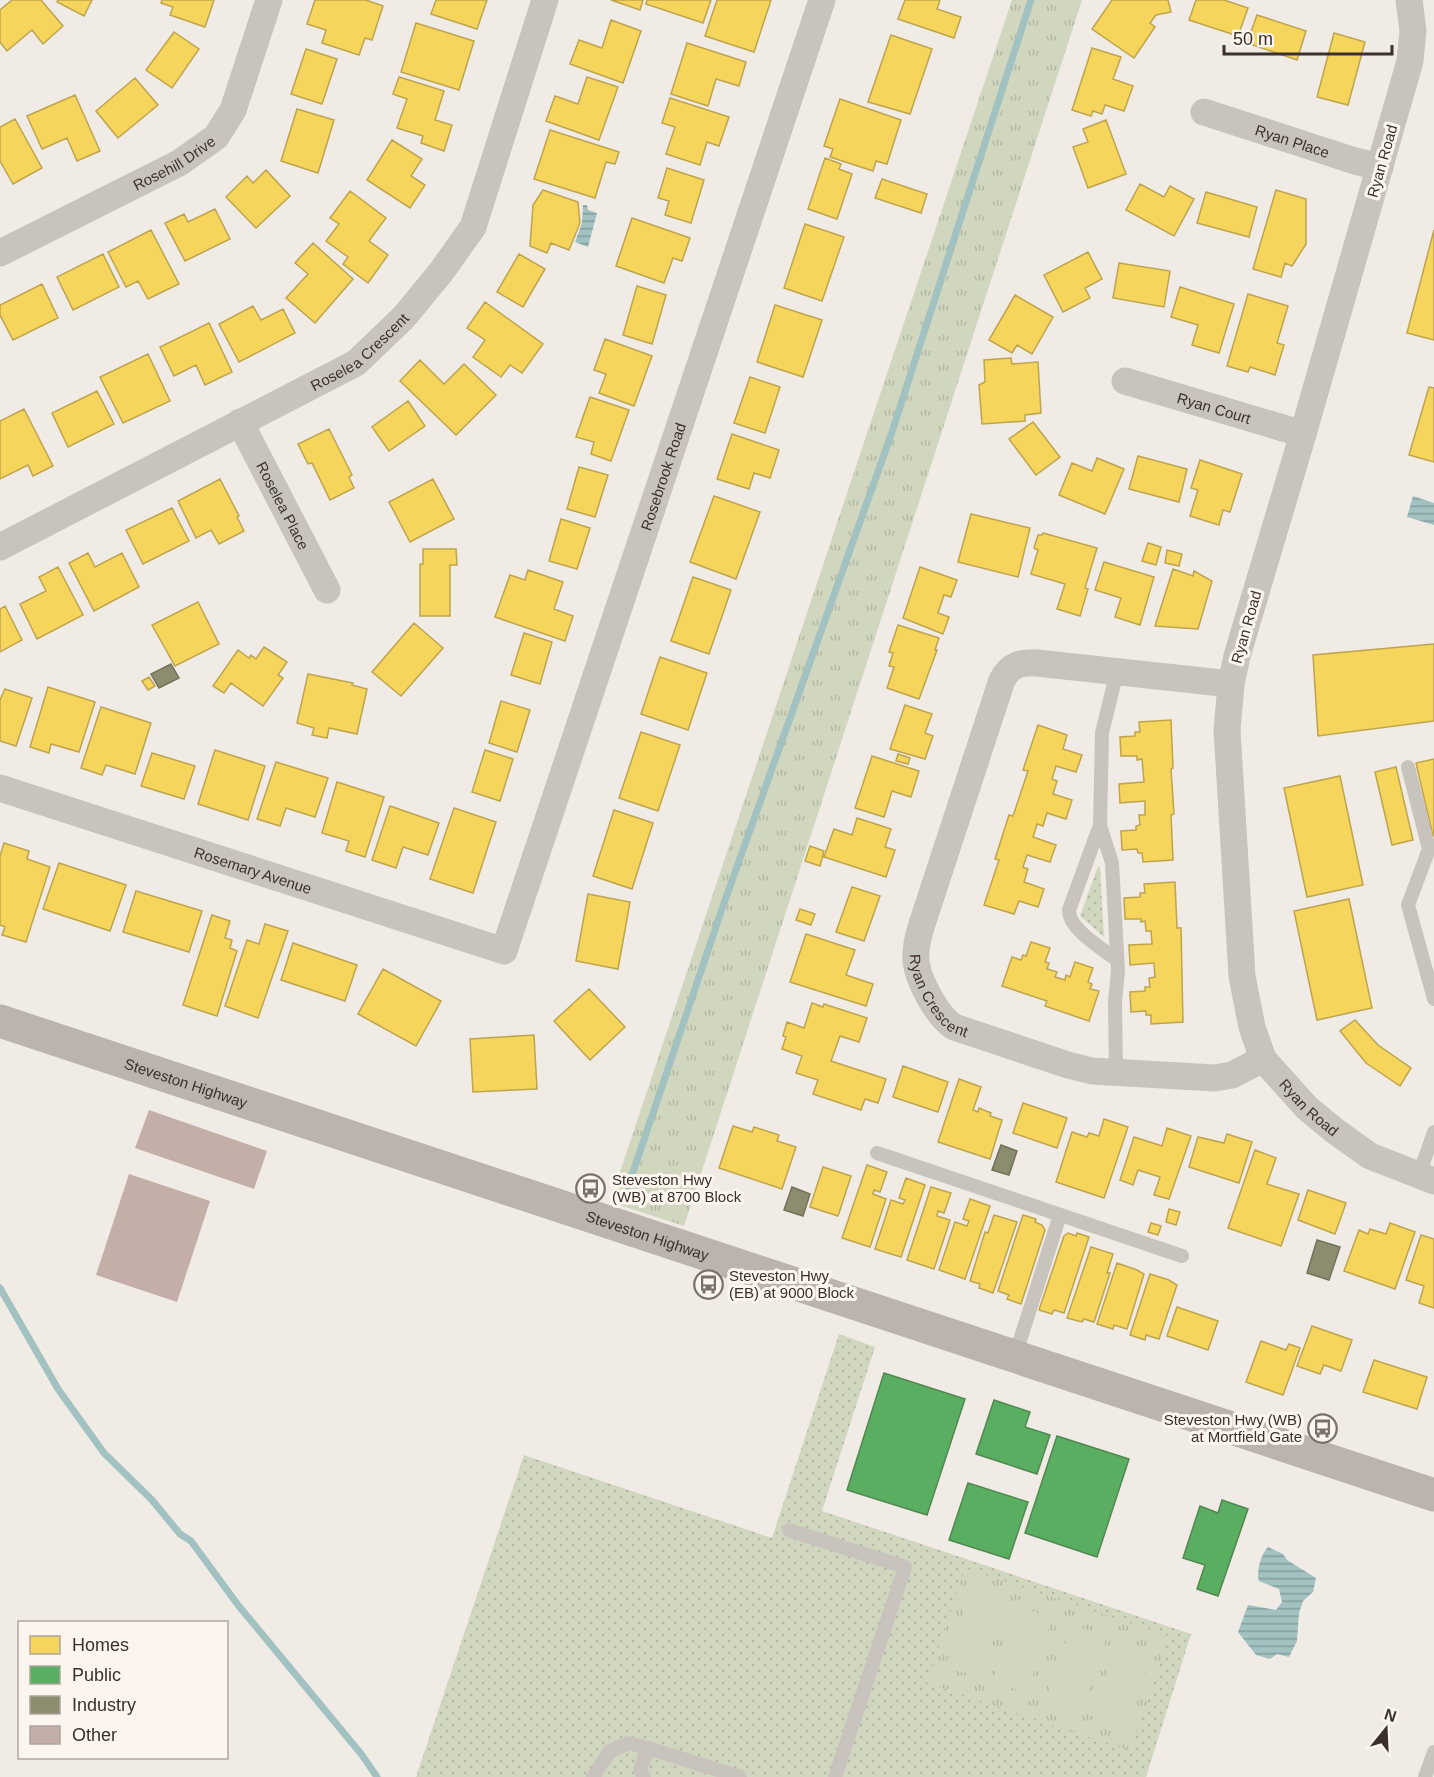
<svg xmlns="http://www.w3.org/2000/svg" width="1434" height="1777" font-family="Helvetica,sans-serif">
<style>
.grass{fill:url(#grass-dots)}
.park{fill:url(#park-tufts)}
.pitch{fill:#d1d6bf}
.water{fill:url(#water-rules)}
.homes{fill:#f6d55c;stroke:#bea44d;stroke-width:1.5}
.public{fill:#5aae61;stroke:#518851;stroke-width:1.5}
.industry{fill:#8c8c6e;stroke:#74705a;stroke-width:1.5}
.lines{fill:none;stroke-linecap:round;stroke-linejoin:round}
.stream{stroke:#a1c2c1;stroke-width:7}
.building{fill:#c3afa7}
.service{stroke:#c9c3be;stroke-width:14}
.minor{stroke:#c9c3be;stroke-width:27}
.secondary{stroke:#bab3ae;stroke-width:33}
.labels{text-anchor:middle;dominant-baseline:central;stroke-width:6;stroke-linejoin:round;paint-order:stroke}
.street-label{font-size:15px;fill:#3b302b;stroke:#fbf5ee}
.poi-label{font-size:15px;fill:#3b302b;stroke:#fbf5ee;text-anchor:start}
</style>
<defs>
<pattern id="grass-dots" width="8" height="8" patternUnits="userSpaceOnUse" patternTransform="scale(1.5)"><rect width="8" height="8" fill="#d1d6bf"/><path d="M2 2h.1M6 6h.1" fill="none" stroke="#b4b8a4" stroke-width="1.8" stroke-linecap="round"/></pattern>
<pattern id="park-tufts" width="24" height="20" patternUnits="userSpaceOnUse" patternTransform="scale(1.5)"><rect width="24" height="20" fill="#d1d6bf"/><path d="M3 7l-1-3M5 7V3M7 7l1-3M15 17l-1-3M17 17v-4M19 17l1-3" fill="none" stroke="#b4b8a4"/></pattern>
<pattern id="water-rules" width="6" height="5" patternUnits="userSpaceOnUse" patternTransform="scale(1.5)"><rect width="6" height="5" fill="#a1c2c1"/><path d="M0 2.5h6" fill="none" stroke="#849e9d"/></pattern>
</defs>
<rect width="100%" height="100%" fill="#f0ebe5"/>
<path class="grass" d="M1098,866L1100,868L1104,937L1080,916Z
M839,1334L875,1347L822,1511L1191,1634L1146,1777H416L524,1455L772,1538Z"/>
<path class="park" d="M1012,0H1082L684,1226L610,1202Z
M965,1568L1169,1636L1131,1751L927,1683Z"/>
<path class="pitch" d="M971,1591L1006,1602L980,1678L945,1666Z
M1017,1606L1052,1618L1027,1693L992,1682Z
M1072,1625L1107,1636L1081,1712L1046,1700Z
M1118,1640L1153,1651L1128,1727L1093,1715Z"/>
<path class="water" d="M583,205H587L588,210L597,213L588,247L575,242L582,223Z
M1413,496L1434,503V525L1407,517Z
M1268,1547L1283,1554L1287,1560L1316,1578L1313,1592L1303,1601L1299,1613L1297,1641L1289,1657L1277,1654L1270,1659L1256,1655L1238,1632L1248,1605L1276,1610L1282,1602L1279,1589L1259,1581C1256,1572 1261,1554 1268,1547Z"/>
<path class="homes" d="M12,0H41L63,26L43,44L32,30L7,51L0,42V10Z
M58,0H92L84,16L57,2Z
M162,0H214L205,27L170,15L173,7L161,3Z
M315,0H366L383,6L372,40L365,38L359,55L322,43L326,30L307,24Z
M436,0H487L477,29L431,14Z
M611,0H643L640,10Z
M647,0H711L703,23L646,4Z
M717,0H771L754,52L705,36Z
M905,0H940L937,9L961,17L954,38L898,19Z
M1112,0H1168L1171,12L1156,15L1150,23L1155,27L1134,58L1092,29Z
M1196,0H1224L1248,8L1238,36L1189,20Z
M1257,15L1306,31L1297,60L1247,43Z
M611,20L641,31L623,83L570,64L579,40L602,48Z
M416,23L474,41L459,90L401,72Z
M174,32L199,49L172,88L146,70Z
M1334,33L1365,42L1348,105L1317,97Z
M891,35L932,49L910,114L868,102Z
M687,43L746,62L739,86L716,79L708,106L671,94Z
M1092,48L1121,57L1113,79L1133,86L1124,111L1105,105L1102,114L1093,111L1091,116L1072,110Z
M306,49L337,59L322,104L291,94Z
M399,77L444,91L435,120L452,125L444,151L421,143L423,136L397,128L407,99L393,94Z
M587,77L618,87L599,140L546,121L555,96L578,104Z
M135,78L158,105L118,138L96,111Z
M75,95L100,151L77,161L67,138L42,149L27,116Z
M670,98L729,117L719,146L707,142L700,165L666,154L675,127L662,123Z
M840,99L901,120L887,164L876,161L873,171L830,157L833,149L824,146Z
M297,109L334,120L318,173L281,161Z
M15,119L42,168L13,184L0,161V127Z
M1106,120L1126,174L1088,188L1073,147L1088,142L1083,129Z
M550,130L619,152L615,164L606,162L595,198L534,179Z
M392,140L422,159L411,176L425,185L410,208L367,180Z
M825,158L841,164L839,169L852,174L837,219L808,209Z
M667,168L704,180L691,223L665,215L669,201L658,198Z
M266,170L290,196L256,228L226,197L247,176L253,183Z
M882,179L927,194L921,213L875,198Z
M1140,184L1164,197L1170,186L1194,199L1174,236L1126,210Z
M543,190L578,202L580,223L569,250L551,243L547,253L530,246L533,205Z
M1276,190L1306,199V244L1292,266L1285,263L1281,277L1253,269Z
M350,191L386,218L369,241L388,255L368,283L343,264L348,257L326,241L339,224L330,218Z
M1206,192L1257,207L1249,237L1197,223Z
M215,209L230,239L185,261L165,223L184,214L188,222Z
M632,218L690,238L682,261L673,258L664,283L616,266Z
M805,224L844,237L822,301L784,288Z
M151,230L179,284L148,299L138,281L126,287L108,252Z
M1434,230V340L1407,333Z
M313,243L353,279L315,323L286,298L308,274L295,263Z
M1088,252L1102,279L1085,288L1090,298L1063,312L1044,275Z
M103,254L119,287L73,310L57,277Z
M519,254L545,269L523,307L497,292Z
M1119,263L1170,271L1164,307L1113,298Z
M42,284L58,318L13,340L0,315V305Z
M637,286L666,295L652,344L623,335Z
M1180,287L1234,304L1219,353L1192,345L1198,325L1171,317Z
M1248,294L1288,306L1277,343L1284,345L1275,375L1250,367L1248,372L1227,366Z
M1015,295L1053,317L1032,354L1017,345L1012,353L989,340Z
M485,302L543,344L522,373L510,365L501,377L473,357L485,340L467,328Z
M775,305L822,320L803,377L757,362Z
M253,306L261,320L283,309L295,333L239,362L219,324Z
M209,323L232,372L205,385L196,365L174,376L160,347Z
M605,339L652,356L634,406L599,393L606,374L594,370Z
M148,354L170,401L123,423L100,377Z
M1011,358L1012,364L1038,362L1041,413L1025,415V421L982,424L979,385L985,382L984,360Z
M420,360L444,384L464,364L496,395L456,435L400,381Z
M750,377L780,387L765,433L734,423Z
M1429,387L1434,388V462L1409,455Z
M97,391L114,424L68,447L52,413Z
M590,397L629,410L611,461L591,454L594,442L576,437Z
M408,401L425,426L389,451L372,427Z
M24,409L53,466L33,476L28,465L0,479V421Z
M1033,422L1060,457L1036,475L1009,439Z
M329,429L352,475L349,477L354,488L330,500L312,463L308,464L298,444Z
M732,434L779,450L770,478L754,473L749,489L717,479Z
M1138,456L1187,469L1179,502L1129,489Z
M1097,458L1124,469L1105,514L1059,495L1072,463L1092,471Z
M1200,460L1242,474L1230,512L1223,510L1219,525L1190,516L1198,490L1191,488Z
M579,467L608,475L595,517L567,509Z
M220,479L239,516L237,517L244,531L219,544L211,530L196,538L178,501Z
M433,479L454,519L410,542L389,502Z
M714,496L760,512L736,579L690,562Z
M172,508L189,541L143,564L126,530Z
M971,514L1030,528L1018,577L958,562Z
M561,519L590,528L577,569L549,561Z
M1043,533L1097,548L1085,588L1088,589L1080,616L1057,609L1065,584L1031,574L1038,550L1034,548L1038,535H1042Z
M1148,543L1161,547L1156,565L1142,561Z
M423,549H456L457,565H450V616H420V564H423Z
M1167,550L1182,554L1179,566L1165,563Z
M88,553L95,567L122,553L139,587L94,611L69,563Z
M1104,562L1154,577L1140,625L1115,617L1121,598L1095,590Z
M58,567L83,615L37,639L20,604L46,591L39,577Z
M920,567L957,580L951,597L944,595L938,613L949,617L943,634L903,618Z
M1173,569L1193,576L1194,571L1212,581L1198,629L1155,626Z
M528,570L563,582L554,609L573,616L565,641L495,617L510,575L525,580Z
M693,577L731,590L709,654L671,641Z
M198,602L219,644L175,666L152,625Z
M5,606L22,640L0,652V609Z
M414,623L443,648L401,696L372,672Z
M898,625L939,638L935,650H937L919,699L887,688L894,667L889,666L893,653L889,652Z
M524,633L552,642L540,684L511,675Z
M1434,644V721L1318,736L1313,655Z
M264,647L287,662L278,675L283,678L263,706L231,683L224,693L213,686L238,650L249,658L251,655L256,659Z
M660,657L707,673L688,730L641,714Z
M308,674L353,683L352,685L367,689L357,734L329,728L327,738L312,735L314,728L297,723Z
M149,677L155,686L148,690L142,681Z
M48,687L95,702L79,752L51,744L49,753L30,747Z
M5,689L32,698L16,746L0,741V700Z
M501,701L530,710L517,752L489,743Z
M905,705L932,714L925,733L933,736L925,759L890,749Z
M101,707L151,723L135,774L106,765L102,775L81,768Z
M1171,720L1173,768L1171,769L1174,814L1171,815L1173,860L1143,862L1142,853H1138L1137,849L1122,850L1121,831L1136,830V826L1140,825L1139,815H1145V801L1120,803L1119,784L1144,782L1142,759L1137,760V756H1121L1120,737L1135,736V732H1140L1139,722Z
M1038,725L1067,735L1063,749L1082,755L1076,772L1056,766L1052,779L1057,781L1053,794L1072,800L1066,819L1047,813L1043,826L1037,824L1033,837L1056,845L1050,862L1027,855L1023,867L1028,869L1024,882L1044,889L1038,907L1019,901L1014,914L984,905L999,860L995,859L1009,815L1013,816L1028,771L1023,770Z
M641,732L680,745L658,811L619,798Z
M215,750L265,766L248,820L198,804Z
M485,750L513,759L500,801L472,792Z
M152,753L195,766L184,799L141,786Z
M898,754L910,758L908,764L896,761Z
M872,756L919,771L911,797L892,791L884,817L855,808Z
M1434,759V836H1433L1416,763Z
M276,762L328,778L315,817L286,808L280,826L257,819Z
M1396,767L1413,840L1392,845L1375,772Z
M1340,776L1363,885L1307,897L1284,788Z
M337,782L384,797L365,857L346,851L349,841L322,833Z
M390,806L439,823L428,855L403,847L396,868L372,860Z
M454,808L496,822L473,893L430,879Z
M614,810L653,823L632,889L593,876Z
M857,818L891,829L885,847L895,850L886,877L824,857L834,829L852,835Z
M4,843L29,851L27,859L50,867L26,942L2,935L5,927L0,925V856Z
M810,846L824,851L820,866L805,861Z
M59,863L126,885L110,931L43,909Z
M1175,882L1177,928H1181L1183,1022L1151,1024V1015H1146V1011L1131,1012L1130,992L1145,991V987H1150L1149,978L1155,977L1154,963L1130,965L1129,945L1152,944L1151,931H1146L1145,921L1141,922V919H1125L1124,898L1140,897V893H1145L1144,884Z
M852,887L880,896L864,941L836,932Z
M136,891L202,911L189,952L123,932Z
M588,894L630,902L618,969L576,961Z
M1349,899L1372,1008L1317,1020L1294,911Z
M800,909L815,914L811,925L796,920Z
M212,915L230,921L225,938L232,940L230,948L237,951L217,1016L183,1005Z
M265,924L288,931L258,1018L225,1006L247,940L259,944Z
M806,934L855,950L846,975L873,984L866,1006L790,982Z
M1031,942L1050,948L1045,962L1049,963L1047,969L1057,972L1055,977L1065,980L1066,975L1070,977L1075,962L1093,968L1088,982L1092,984L1090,989L1099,991L1089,1021L1045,1006L1047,1001L1002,986L1012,957L1021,960L1023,955L1026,956Z
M293,943L357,965L345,1001L281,980Z
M383,969L441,1001L416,1046L358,1014Z
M589,989L625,1027L590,1060L554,1021Z
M812,1003L823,1007L824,1004L867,1018L859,1042L840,1036L831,1061L886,1079L878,1103L865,1099L861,1110L813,1094L818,1080L796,1073L802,1056L782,1049L786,1037L783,1036L787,1022L804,1028Z
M1355,1020L1378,1045L1411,1068L1400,1086L1366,1063L1340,1031Z
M534,1035L537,1089L473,1092L470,1039Z
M903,1066L948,1082L938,1112L893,1097Z
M959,1079L981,1087L973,1110L978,1112L979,1108L991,1113L990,1116L1002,1120L990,1159L938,1142Z
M1023,1103L1067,1118L1057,1148L1013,1133Z
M1104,1119L1128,1127L1104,1198L1056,1182L1072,1132L1087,1137L1089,1133L1099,1136Z
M733,1126L752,1132L754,1127L779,1135L777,1141L796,1147L782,1189L719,1168Z
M1167,1128L1191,1136L1169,1199L1154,1195L1160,1177L1138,1170L1133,1185L1120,1180L1134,1137L1162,1146Z
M1227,1134L1252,1142L1239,1183L1189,1167L1198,1137L1224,1143Z
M1255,1150L1276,1158L1267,1184L1299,1194L1281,1246L1228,1228Z
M867,1165L887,1172L880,1192L874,1190L873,1194L886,1199L870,1247L842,1238Z
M823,1167L851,1176L838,1216L810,1207Z
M906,1178L925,1185L901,1257L875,1249L891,1200L903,1204L905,1200L899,1198Z
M931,1187L951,1193L944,1213L938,1211L937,1216L950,1220L934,1269L907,1260Z
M1308,1190L1346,1203L1335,1234L1298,1220Z
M970,1199L990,1206L965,1279L939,1270L955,1222L967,1226L969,1221L963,1219Z
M1169,1209L1180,1212L1176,1225L1166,1222Z
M994,1215L1017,1222L993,1293L979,1288L980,1284L970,1281L985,1232L988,1233Z
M1023,1215L1036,1219L1035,1222L1042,1225L1045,1230L1021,1304L1007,1299L1009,1295L998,1291Z
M1151,1223L1161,1226L1158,1235L1148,1232Z
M1390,1223L1415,1232L1395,1289L1344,1271L1359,1230L1368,1234L1370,1229L1386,1234Z
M1068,1233L1076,1236L1077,1233L1089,1237L1064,1313L1054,1310L1052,1314L1039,1310L1064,1236Z
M1421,1235L1434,1239V1308L1419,1303L1424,1286L1406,1280Z
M1091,1247L1113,1254L1107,1273H1110L1094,1322L1084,1319L1082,1322L1067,1318Z
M1117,1263L1137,1270L1144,1274L1127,1329L1114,1325L1113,1329L1097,1324Z
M1150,1274L1169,1280L1177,1285L1159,1339L1146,1335L1145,1340L1130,1335Z
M1177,1307L1218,1321L1208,1350L1167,1336Z
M1312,1326L1352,1340L1341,1371L1324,1365L1320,1374L1297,1366Z
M1261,1341L1286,1350L1289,1344L1300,1348L1283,1395L1246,1382Z
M1374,1360L1427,1377L1417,1409L1363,1392Z"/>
<path class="public" d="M884,1373L965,1399L927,1515L847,1490Z
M884,1373L965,1399L927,1515L847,1490Z
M994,1400L1030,1412L1025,1427L1050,1435L1037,1474L976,1454Z
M994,1400L1030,1412L1025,1427L1050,1435L1037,1474L976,1454Z
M1057,1436L1129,1459L1097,1557L1025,1533Z
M1057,1436L1129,1459L1097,1557L1025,1533Z
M968,1483L1028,1502L1009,1559L949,1540Z
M968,1483L1028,1502L1009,1559L949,1540Z
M1222,1500L1248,1509L1218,1596L1197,1589L1205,1565L1183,1558L1200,1506L1218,1513Z
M1222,1500L1248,1509L1218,1596L1197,1589L1205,1565L1183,1558L1200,1506L1218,1513Z"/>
<path class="industry" d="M171,664L179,678L159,688L151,674Z
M1001,1145L1017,1151L1009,1175L992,1170Z
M792,1187L810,1194L803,1216L784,1210Z
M1317,1240L1340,1247L1329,1280L1307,1273Z"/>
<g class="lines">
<path class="stream" d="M628,1187L723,906L891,435L1031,0
M0,1288L58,1389L104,1453L152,1500L180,1534L191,1541L238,1605L362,1755L377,1777"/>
</g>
<path class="building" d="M149,1110L267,1151L254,1189L135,1148Z
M129,1174L210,1201L177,1302L96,1275Z"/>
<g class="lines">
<path class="service" d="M1408,767L1429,849L1408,905L1434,999
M1100,825L1069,910C1068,929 1103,949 1117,960
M1116,1073L1115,1001L1118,971L1112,863L1100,825L1102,733L1117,671
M877,1153L1182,1256
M1419,1175L1434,1132
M1015,1356L1060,1215
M789,1530L905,1567L835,1777
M593,1777L610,1751L629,1743L648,1748
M644,1777L640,1770L648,1748L740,1777
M1425,1777L1434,1752"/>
<g class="minor">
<path id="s1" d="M1409,0L1413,31L1410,61L1303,434L1237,656L1231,684L1227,730L1242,976L1252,1027L1263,1059L1307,1108L1335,1131L1370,1156L1434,1181"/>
<path id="s2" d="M1204,112L1355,161L1380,167"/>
<path id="s3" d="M0,253L179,163L216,137L233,110L269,0"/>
<path id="s4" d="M1125,381L1303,434"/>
<path id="s5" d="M240,422L327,590"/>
<path id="s6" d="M0,547L356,363L404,317L441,272L473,227L545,0"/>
<path id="s7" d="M1231,684L1037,663C1020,662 1010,665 1002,680L922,924C918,936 915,949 916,962C919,982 937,1016 954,1027L1068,1065L1092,1071L1215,1078L1232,1075L1263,1059"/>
<path id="s8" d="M0,788L504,951L822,0"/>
</g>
<path class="secondary" id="s9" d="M0,1021L1434,1495"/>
</g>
<defs>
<symbol id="bus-ring" viewBox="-11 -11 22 22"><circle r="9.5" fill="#fbf5ee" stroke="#7a716c" stroke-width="1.5"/><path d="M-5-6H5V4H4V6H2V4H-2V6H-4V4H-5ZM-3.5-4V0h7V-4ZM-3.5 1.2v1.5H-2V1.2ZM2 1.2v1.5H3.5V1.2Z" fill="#7a716c"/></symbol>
</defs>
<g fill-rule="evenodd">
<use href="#bus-ring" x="574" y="1172" width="33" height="33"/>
<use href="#bus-ring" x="692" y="1268" width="33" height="33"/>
<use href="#bus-ring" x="1306" y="1412" width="33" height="33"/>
</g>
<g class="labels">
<g class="street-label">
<text stroke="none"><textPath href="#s2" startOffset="93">Ryan Place</textPath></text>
<text stroke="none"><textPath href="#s3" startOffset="196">Rosehill Drive</textPath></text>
<text transform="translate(1382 161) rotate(-74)">Ryan Road</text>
<text stroke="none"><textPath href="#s6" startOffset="410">Roselea Crescent</textPath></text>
<text stroke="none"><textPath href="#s4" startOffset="93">Ryan Court</textPath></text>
<text stroke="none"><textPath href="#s8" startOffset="1030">Rosebrook Road</textPath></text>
<text stroke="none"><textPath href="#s5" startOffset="94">Roselea Place</textPath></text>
<text transform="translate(1246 627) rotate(-74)">Ryan Road</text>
<text stroke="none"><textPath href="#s8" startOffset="266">Rosemary Avenue</textPath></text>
<text stroke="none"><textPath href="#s7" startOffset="574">Ryan Crescent</textPath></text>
<text stroke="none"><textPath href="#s9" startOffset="196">Steveston Highway</textPath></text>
<text stroke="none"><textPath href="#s1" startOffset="1155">Ryan Road</textPath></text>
<text stroke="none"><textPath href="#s9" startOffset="682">Steveston Highway</textPath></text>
</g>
<g class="poi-label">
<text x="612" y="1179">Steveston Hwy<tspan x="612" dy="17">(WB) at 8700 Block</tspan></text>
<text x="729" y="1275">Steveston Hwy<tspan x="729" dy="17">(EB) at 9000 Block</tspan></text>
<text x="1302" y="1419" text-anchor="end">Steveston Hwy (WB)<tspan x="1302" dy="17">at Mortfield Gate</tspan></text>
</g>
</g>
<rect x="18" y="1621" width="210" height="138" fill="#fbf5ee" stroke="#aea6a0" stroke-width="1.5"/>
<rect x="30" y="1636" width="30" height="18" fill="#f6d55c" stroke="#aea6a0" stroke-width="1.5"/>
<text x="72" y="1651" font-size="18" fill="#3b302b">Homes</text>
<rect x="30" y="1666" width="30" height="18" fill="#5aae61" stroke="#aea6a0" stroke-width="1.5"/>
<text x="72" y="1681" font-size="18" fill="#3b302b">Public</text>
<rect x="30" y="1696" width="30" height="18" fill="#8c8c6e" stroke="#aea6a0" stroke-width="1.5"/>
<text x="72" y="1711" font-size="18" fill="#3b302b">Industry</text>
<rect x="30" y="1726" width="30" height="18" fill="#c3afa7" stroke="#aea6a0" stroke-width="1.5"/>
<text x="72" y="1741" font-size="18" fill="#3b302b">Other</text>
<g transform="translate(1386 1729) rotate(18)" stroke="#fbf5ee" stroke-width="4.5" paint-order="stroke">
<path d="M0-4.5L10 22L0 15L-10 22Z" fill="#3b302b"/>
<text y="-9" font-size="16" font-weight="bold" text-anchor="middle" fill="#3b302b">N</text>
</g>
<path d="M1224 45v9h168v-9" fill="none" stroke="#3b302b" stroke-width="3"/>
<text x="1233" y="45" font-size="18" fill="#3b302b" stroke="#fbf5ee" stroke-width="4.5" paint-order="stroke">50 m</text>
</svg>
